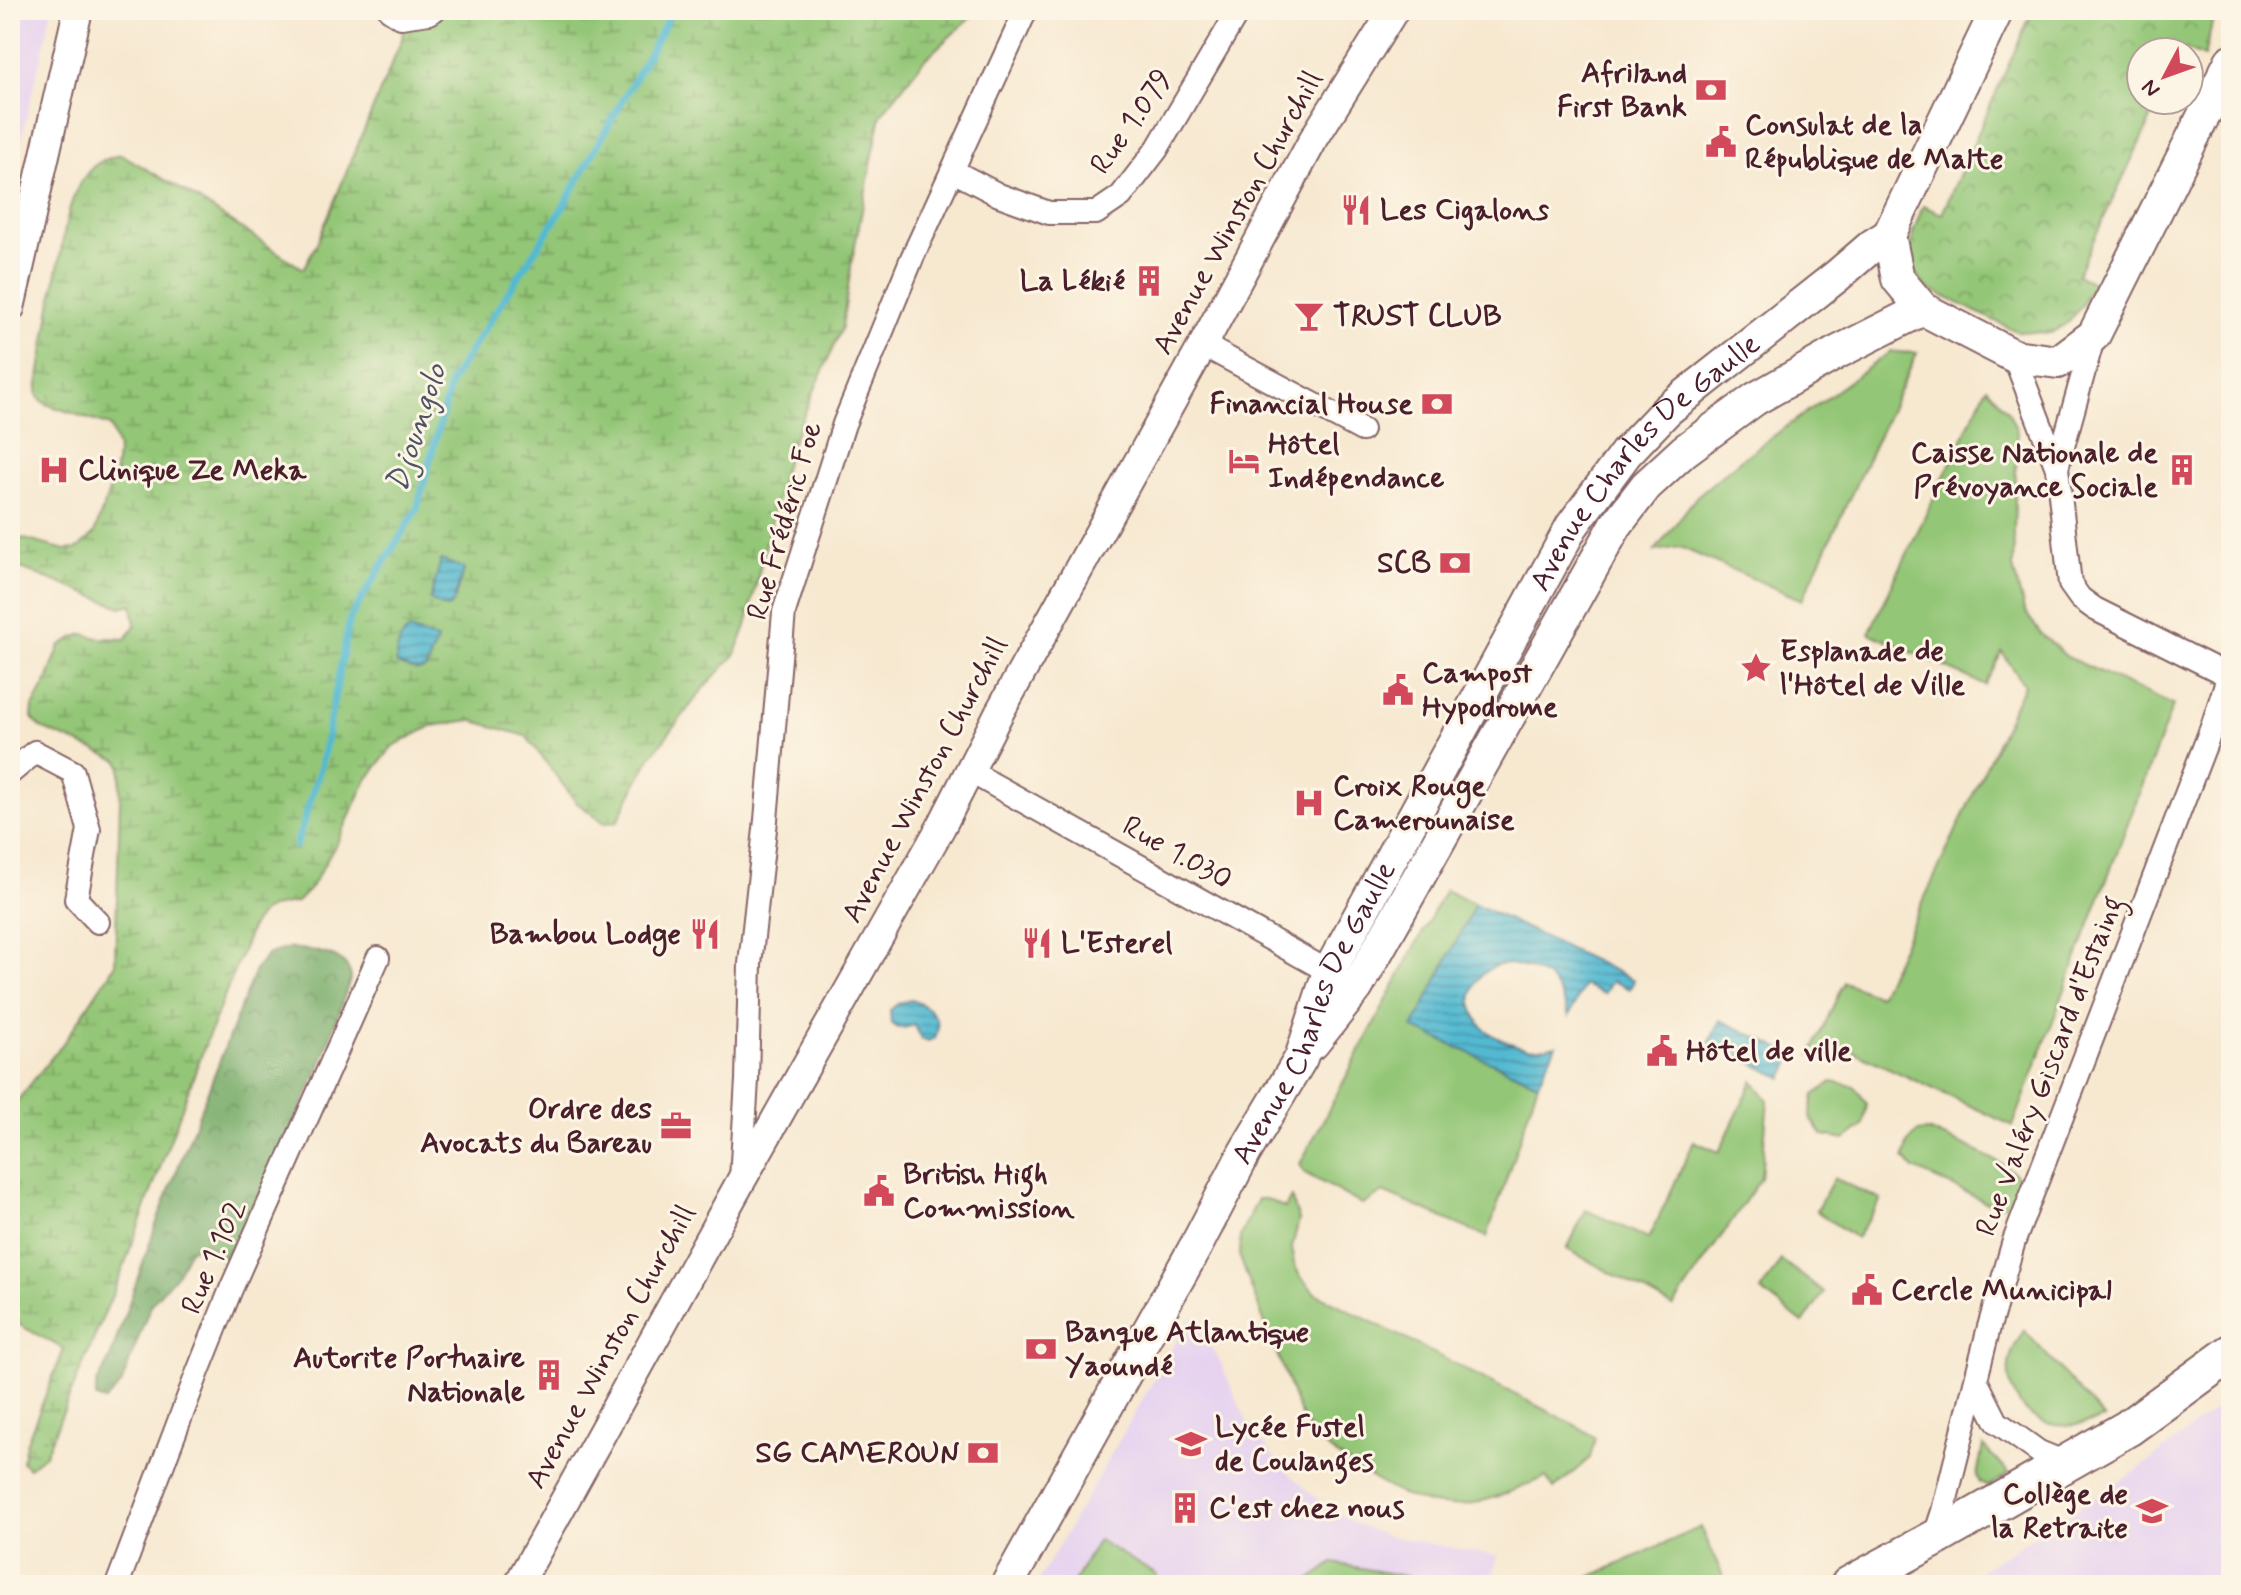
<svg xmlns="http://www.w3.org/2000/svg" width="2241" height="1595" font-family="Mynerve,sans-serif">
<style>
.built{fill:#e6d2f0}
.forest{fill:url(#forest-crowns);stroke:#606549;stroke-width:2}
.wetland{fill:url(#wetland-marsh);stroke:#6e7250;stroke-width:2}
.park{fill:url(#park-crowns);stroke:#6e7250;stroke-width:2}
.garden{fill:#93c676;stroke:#6e7250;stroke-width:2}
.water{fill:url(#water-rules);stroke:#4e6c7e;stroke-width:2}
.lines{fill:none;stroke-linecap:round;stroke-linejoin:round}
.stream{stroke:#53b9d1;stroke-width:7}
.minor-casing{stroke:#876565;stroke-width:26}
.tertiary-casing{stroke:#876565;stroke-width:32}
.secondary-casing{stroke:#876565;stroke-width:36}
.trunk-casing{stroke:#876565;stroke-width:40}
.minor{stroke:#fff;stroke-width:22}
.tertiary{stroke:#fff;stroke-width:28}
.secondary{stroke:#fff;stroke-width:32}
.trunk{stroke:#fff;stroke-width:36}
.labels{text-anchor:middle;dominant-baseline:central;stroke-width:6;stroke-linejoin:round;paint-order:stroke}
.poi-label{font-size:30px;font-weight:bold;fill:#4a1f2b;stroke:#fcf5e5;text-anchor:start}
.street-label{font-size:30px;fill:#4a1f2b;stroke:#fcf5e5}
.water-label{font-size:32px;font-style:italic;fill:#4d5565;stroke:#fcf5e5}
</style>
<defs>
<pattern id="forest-crowns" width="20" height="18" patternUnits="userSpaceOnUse" patternTransform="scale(2)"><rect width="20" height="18" fill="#76ab67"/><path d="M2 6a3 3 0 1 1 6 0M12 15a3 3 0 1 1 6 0" fill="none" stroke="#638b55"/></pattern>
<pattern id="wetland-marsh" width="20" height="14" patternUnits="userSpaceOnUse" patternTransform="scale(2)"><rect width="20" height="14" fill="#93c676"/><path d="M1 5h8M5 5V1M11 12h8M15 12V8" fill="none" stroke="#7aa061"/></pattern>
<pattern id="park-crowns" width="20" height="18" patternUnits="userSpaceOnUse" patternTransform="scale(2)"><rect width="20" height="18" fill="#93c676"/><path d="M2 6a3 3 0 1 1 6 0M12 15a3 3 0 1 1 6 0" fill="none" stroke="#7aa061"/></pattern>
<pattern id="water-rules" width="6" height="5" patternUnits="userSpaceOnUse" patternTransform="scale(2)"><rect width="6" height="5" fill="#53b9d1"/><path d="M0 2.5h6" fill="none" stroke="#4796aa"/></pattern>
</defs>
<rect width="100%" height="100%" fill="#fcf5e5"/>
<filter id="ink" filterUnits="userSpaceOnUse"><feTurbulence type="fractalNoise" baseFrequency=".0125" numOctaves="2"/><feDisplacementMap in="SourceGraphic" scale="16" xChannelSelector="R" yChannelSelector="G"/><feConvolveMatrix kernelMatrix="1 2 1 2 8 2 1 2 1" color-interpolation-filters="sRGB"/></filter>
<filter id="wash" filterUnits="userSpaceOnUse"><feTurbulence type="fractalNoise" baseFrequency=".006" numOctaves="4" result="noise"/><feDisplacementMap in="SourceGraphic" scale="32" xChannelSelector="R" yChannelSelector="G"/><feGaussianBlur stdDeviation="1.8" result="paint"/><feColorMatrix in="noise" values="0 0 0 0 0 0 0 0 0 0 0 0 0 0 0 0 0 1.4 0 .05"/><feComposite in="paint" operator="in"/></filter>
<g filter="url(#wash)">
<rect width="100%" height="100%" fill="#f7e8d0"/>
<path class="built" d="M10,10H51L47,34L10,183Z
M1190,1317L1218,1358L1248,1424L1280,1465L1322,1503L1356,1524L1388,1536L1498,1556L1491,1585H1452L1334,1563L1303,1585H1036Z
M2231,1397V1585H1957L2135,1472Z"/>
<path class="forest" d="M289,948C311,951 346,951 351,977L322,1061L237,1256L227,1260L203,1242L189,1251L178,1273L151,1304L121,1385L105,1401L96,1398V1385L110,1358L158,1219L255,970L268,954Z"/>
<path class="wetland" d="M381,10H979L924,60L881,115L852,260L842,327L789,449L746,626L735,655L705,687L649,759L617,822L604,823L576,802L526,736L471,720L432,726L393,746L366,781L339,839L310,889L297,902L273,907L263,912L252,926L207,1040L121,1274L45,1455L29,1468L22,1462L26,1444L64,1349L10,1320V1110L67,1038L115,965L121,766L118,760L41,728L32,718L33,707L45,685L60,646L75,637L84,634L98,638L126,639L135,625L132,604L121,607L10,564V535L65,550L77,549L94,534L114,477L118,448L110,426L46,404L38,397L37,391C44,346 51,302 60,257C65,229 68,199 85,176C94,162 106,159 121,154L189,194L303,269L317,243L402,39L403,30Z"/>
<path class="park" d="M2033,10H2214L2215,12L2204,57L2185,49L2183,52H2141V100H2160L2077,275L2093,283L2083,303L2070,321L2051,333L2016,331L1927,288L1912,269L1910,254L1913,232L1923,206L1942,214Z"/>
<path class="garden" d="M1890,352L1917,353L1802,600L1680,547L1655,551L1697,496L1739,461Z
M1987,387L2008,411L2017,431L2013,567L2024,610L2041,634L2067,657L2173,705L2013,1126L1850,1050L1811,1055L1844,982L1879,996L2024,685L2002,652L1985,685L1869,633Z
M1445,890L1475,904L1414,1028L1538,1083L1487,1237L1383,1192L1363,1205L1305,1173L1300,1164Z
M1753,1081L1768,1100L1761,1178L1673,1307L1567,1249L1586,1210L1649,1239L1694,1141L1719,1152Z
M1832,1082L1854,1086L1867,1104L1863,1126L1845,1139L1823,1135L1810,1117L1814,1095Z
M1930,1131C1947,1139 2014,1164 2019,1180C2021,1190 2015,1197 2010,1203L1995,1206L1914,1169L1904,1158L1907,1144L1917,1132Z
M1834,1178L1881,1200L1856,1238L1816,1211Z
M1291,1197L1299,1220L1292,1247L1294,1264L1300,1276L1315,1293L1581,1428L1595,1438L1590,1458L1554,1489L1546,1477C1460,1514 1434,1520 1353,1466C1337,1456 1312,1438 1304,1421C1295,1405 1290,1386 1283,1369C1268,1331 1253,1293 1239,1255L1240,1236L1258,1199H1267L1285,1208Z
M1781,1260L1824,1292L1803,1323L1761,1291Z
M2024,1330L2104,1418C2070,1430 2035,1432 2015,1396C2010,1387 2008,1375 2009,1365C2010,1352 2018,1341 2024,1330Z
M1983,1446L2009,1473L1988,1487L1980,1483L1977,1476Z
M1701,1527L1727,1585H1572Z
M1098,1540L1157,1575L1151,1585H1072Z
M1333,1563L1452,1585H1303Z"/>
<path class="water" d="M441,560L463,568L464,570L452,605L447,608L430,600Z
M409,630L437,640L426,668C418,675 406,667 397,664C394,653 400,636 409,630Z
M1475,904L1634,980L1630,989L1612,981L1604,994L1584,985L1569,1016C1565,1005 1561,992 1553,983C1546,975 1536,972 1526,968C1474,948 1447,1016 1502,1040C1524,1049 1533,1051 1556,1045L1538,1083L1413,1028Z
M911,1000C929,1006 944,1019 935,1038L928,1041L922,1039L914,1025C904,1028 899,1031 891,1023L890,1010L899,1003Z
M1720,1020L1794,1055L1783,1078L1709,1043Z"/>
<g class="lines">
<path class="stream" d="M296,846L321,766L350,618L417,509L451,381L562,209L673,10"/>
</g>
</g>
<g filter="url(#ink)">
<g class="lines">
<defs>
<path id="minor" d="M390,10L401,17L429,13L434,10
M953,171L999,195L1049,213H1096L1121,196L1157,149L1239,10
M1203,345L1362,430
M2014,356L2057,468L2070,584L2080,598L2095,609L2227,675
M2057,468L2094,335
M969,771L1342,979
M10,773L35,752L73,772L89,829L76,899L98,922
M741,1179L747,1080L750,964L766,820L784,612L844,424L912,258L1026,10
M1976,1380L1997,1422L2039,1452L2068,1464
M1934,1539L1943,1511L1989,1327L2014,1241L2212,727L2231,668
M117,1585L197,1374L231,1289L378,958"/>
<path id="tertiary" d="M10,308L78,10
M518,1585L741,1181L941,827L999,713L1203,345L1313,140L1394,10"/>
<g id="secondary">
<path d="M1997,10L1889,235L1898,279L1923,309L2014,356L2058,362L2094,335L2231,61"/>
<path d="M1313,1043L1357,987L1616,525L1646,486L1684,451L1755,399L1838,352L1923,309"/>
<path id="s1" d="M1007,1585L1196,1246L1245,1152L1301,1058L1329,972L1572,526L1626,453L1667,410L1837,276L1873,245L1889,235"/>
</g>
<path id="trunk" d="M1849,1585L1934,1539L2128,1428L2231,1353"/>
</defs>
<use href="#minor" class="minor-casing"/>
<use href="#tertiary" class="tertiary-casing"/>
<use href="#secondary" class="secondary-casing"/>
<use href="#trunk" class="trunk-casing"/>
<use href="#minor" class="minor"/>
<use href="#tertiary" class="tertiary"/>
<use href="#secondary" class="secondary"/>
<use href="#trunk" class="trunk"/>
</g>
</g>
<defs>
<symbol id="bank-bare" viewBox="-9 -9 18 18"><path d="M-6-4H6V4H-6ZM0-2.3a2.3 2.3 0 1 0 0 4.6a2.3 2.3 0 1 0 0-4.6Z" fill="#d1495b" stroke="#fcf5e5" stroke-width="2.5" paint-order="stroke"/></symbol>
<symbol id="civic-bare" viewBox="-9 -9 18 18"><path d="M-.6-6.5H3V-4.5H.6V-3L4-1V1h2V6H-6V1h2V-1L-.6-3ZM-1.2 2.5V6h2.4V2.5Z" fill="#d1495b" stroke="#fcf5e5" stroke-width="2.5" paint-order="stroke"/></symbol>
<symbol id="restaurant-bare" viewBox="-9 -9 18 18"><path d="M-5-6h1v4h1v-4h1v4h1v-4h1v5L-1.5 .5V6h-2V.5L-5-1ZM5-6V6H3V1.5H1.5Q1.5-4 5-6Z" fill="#d1495b" stroke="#fcf5e5" stroke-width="2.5" paint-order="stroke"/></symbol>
<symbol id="building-bare" viewBox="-9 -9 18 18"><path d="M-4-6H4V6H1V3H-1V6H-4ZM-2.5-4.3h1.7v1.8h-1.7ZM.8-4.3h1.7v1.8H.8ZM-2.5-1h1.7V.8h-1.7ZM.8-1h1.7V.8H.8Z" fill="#d1495b" stroke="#fcf5e5" stroke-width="2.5" paint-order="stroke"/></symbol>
<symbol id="bar-bare" viewBox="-9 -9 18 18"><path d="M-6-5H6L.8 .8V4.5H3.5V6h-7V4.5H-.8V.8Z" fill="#d1495b" stroke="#fcf5e5" stroke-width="2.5" paint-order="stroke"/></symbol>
<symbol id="hotel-bare" viewBox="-9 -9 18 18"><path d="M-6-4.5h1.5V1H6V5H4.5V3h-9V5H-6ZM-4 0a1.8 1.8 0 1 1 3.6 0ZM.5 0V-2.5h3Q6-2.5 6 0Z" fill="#d1495b" stroke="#fcf5e5" stroke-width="2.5" paint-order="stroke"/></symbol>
<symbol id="hospital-bare" viewBox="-9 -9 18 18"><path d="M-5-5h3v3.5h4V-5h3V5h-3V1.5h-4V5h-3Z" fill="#d1495b" stroke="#fcf5e5" stroke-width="2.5" paint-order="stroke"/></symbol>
<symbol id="sight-bare" viewBox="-9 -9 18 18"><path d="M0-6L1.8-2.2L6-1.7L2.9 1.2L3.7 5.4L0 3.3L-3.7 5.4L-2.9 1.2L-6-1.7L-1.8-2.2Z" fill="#d1495b" stroke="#fcf5e5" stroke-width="2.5" paint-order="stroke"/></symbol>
<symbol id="office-bare" viewBox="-9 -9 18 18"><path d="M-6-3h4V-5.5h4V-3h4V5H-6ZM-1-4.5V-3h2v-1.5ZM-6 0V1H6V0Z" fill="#d1495b" stroke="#fcf5e5" stroke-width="2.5" paint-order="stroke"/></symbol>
<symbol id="school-bare" viewBox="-9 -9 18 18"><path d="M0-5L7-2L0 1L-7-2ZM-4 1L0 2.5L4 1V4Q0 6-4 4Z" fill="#d1495b" stroke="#fcf5e5" stroke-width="2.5" paint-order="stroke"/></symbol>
</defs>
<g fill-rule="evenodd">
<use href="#bank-bare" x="1689" y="68" width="44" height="44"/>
<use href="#civic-bare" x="1699" y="120" width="44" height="44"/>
<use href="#restaurant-bare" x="1334" y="188" width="44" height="44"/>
<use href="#building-bare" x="1127" y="259" width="44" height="44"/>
<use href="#bar-bare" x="1287" y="294" width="44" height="44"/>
<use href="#bank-bare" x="1415" y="382" width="44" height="44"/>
<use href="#hotel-bare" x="1222" y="439" width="44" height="44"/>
<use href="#hospital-bare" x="32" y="448" width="44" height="44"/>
<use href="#building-bare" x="2160" y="448" width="44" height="44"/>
<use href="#bank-bare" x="1433" y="541" width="44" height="44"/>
<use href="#sight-bare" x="1734" y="646" width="44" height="44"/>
<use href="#civic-bare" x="1376" y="668" width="44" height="44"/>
<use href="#hospital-bare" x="1287" y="781" width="44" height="44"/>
<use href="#restaurant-bare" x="683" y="912" width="44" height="44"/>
<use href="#restaurant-bare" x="1015" y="921" width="44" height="44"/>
<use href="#civic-bare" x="1640" y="1029" width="44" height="44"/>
<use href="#office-bare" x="654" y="1104" width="44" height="44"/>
<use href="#civic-bare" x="857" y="1169" width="44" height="44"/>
<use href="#civic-bare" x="1845" y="1268" width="44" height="44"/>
<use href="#bank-bare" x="1019" y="1327" width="44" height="44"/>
<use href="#building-bare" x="527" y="1353" width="44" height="44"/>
<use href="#school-bare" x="1169" y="1422" width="44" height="44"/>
<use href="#bank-bare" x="961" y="1431" width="44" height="44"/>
<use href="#building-bare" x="1163" y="1486" width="44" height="44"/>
<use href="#school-bare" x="2130" y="1489" width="44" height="44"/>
</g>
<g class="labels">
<g class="poi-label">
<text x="1687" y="73" text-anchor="end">Afriland<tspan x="1687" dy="34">First Bank</tspan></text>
<text x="1745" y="125">Consulat de la<tspan x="1745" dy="34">République de Malte</tspan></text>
<text x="1380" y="210">Les Cigalons</text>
<text x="1125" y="281" text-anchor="end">La Lékié</text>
<text x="1333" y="316">TRUST CLUB</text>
<text x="1413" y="404" text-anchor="end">Financial House</text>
<text x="1268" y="444">Hôtel<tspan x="1268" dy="34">Indépendance</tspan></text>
<text x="2158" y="453" text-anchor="end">Caisse Nationale de<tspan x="2158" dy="34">Prévoyance Sociale</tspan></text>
<text x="78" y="470">Clinique Ze Meka</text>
<text x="1431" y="563" text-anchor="end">SCB</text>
<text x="1780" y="651">Esplanade de<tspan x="1780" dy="34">l'Hôtel de Ville</tspan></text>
<text x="1422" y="673">Campost<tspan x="1422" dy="34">Hypodrome</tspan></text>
<text x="1333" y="786">Croix Rouge<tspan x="1333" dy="34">Camerounaise</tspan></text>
<text x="681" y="934" text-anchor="end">Bambou Lodge</text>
<text x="1061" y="943">L'Esterel</text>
<text x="1686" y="1051">Hôtel de ville</text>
<text x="652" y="1109" text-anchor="end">Ordre des<tspan x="652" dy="34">Avocats du Bareau</tspan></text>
<text x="903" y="1174">British High<tspan x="903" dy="34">Commission</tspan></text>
<text x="1891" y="1290">Cercle Municipal</text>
<text x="1065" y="1332">Banque Atlantique<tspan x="1065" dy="34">Yaoundé</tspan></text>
<text x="525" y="1358" text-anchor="end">Autorite Portuaire<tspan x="525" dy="34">Nationale</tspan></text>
<text x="1215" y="1427">Lycée Fustel<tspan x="1215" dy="34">de Coulanges</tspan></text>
<text x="959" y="1453" text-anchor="end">SG CAMEROUN</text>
<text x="2128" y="1494" text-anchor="end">Collège de<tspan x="2128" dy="34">la Retraite</tspan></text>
<text x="1209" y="1508">C'est chez nous</text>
</g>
<g class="street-label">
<text transform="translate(1132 122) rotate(-55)">Rue 1.079</text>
<text transform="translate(1238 213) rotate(-61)">Avenue Winston Churchill</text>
<text stroke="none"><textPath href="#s1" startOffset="1298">Avenue Charles De Gaulle</textPath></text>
<text transform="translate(785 521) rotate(-74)">Rue Frédéric Foe</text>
<text transform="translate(925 780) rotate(-62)">Avenue Winston Churchill</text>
<text transform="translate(1177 853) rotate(29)">Rue 1.030</text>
<text stroke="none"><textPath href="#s1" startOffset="650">Avenue Charles De Gaulle</textPath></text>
<text transform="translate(2050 1066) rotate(-69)">Rue Valéry Giscard d'Estaing</text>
<text transform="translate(214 1257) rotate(-67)">Rue 1.102</text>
<text transform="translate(611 1347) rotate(-61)">Avenue Winston Churchill</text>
</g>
<g class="water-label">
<text transform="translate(417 428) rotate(-72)">Djoungolo</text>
</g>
</g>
<rect width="2241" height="1595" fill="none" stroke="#fcf5e5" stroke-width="40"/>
<g transform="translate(2165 76) rotate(229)"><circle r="38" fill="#fcf5e5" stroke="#b59f9b" stroke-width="2"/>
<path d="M0-6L14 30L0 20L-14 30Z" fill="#d1495b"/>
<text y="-12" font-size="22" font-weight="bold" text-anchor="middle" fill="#4a1f2b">N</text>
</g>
</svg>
